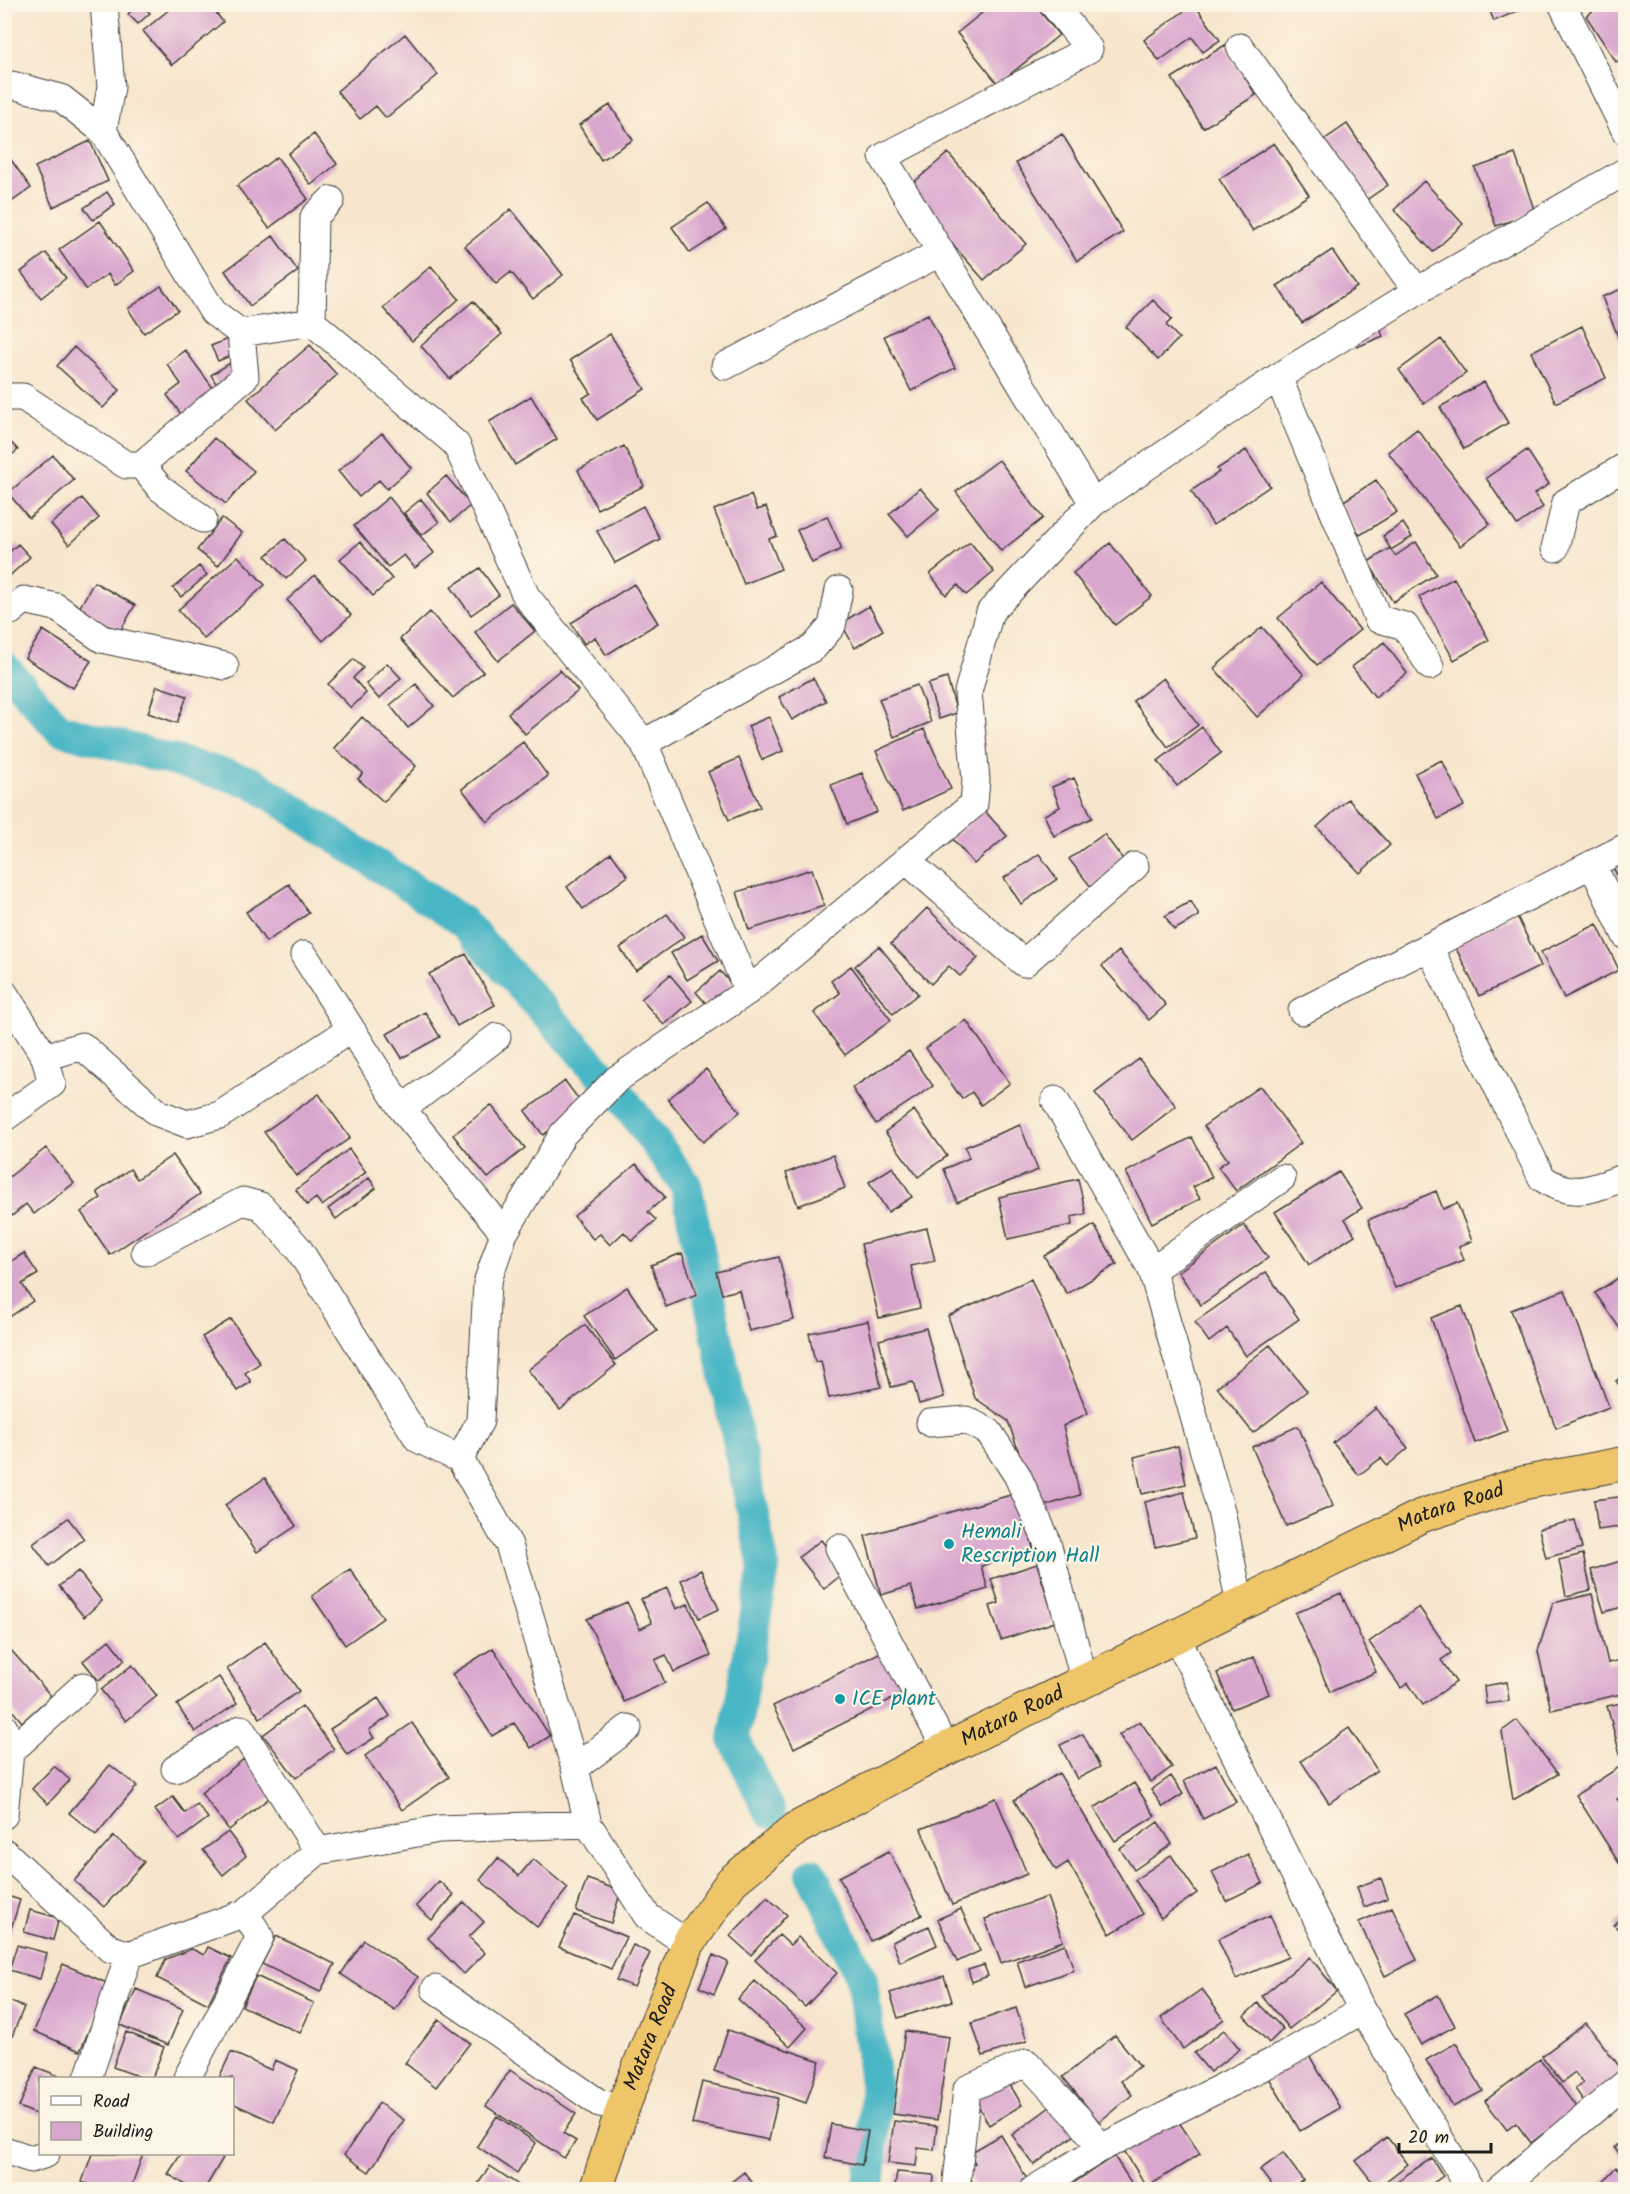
<svg xmlns="http://www.w3.org/2000/svg" width="1630" height="2194" font-family="Kalam,sans-serif">
<style>
.lines{fill:none;stroke-linecap:round;stroke-linejoin:round}
.canal{stroke:#49b6c5;stroke-width:32}
.building{fill:#d9a6ce}
.minor-casing{stroke:#3d3a37;stroke-width:29}
.trunk-casing{stroke:#3d3a37;stroke-width:35}
.minor{stroke:#fff;stroke-width:27}
.trunk{stroke:#eec569;stroke-width:33}
.culture-dot{fill:#0f9aa8;stroke:#fcf5e5;stroke-width:2}
.labels{text-anchor:middle;dominant-baseline:central;stroke-width:4.5;stroke-linejoin:round;paint-order:stroke}
.street-label{font-size:21px;fill:#1c1c1c;stroke:#fcf5e5}
.culture-label{font-size:21px;fill:#0d838f;stroke:#fcf5e5;text-anchor:start}
</style>
<rect width="100%" height="100%" fill="#fcf5e5"/>
<filter id="ink" filterUnits="userSpaceOnUse"><feTurbulence type="fractalNoise" baseFrequency=".0167" numOctaves="2"/><feDisplacementMap in="SourceGraphic" scale="12" xChannelSelector="R" yChannelSelector="G"/><feConvolveMatrix kernelMatrix="1 2 1 2 8 2 1 2 1" color-interpolation-filters="sRGB"/></filter>
<filter id="wash" filterUnits="userSpaceOnUse"><feTurbulence type="fractalNoise" baseFrequency=".008" numOctaves="4" result="noise"/><feDisplacementMap in="SourceGraphic" scale="24" xChannelSelector="R" yChannelSelector="G"/><feGaussianBlur stdDeviation="1.35" result="paint"/><feColorMatrix in="noise" values="0 0 0 0 0 0 0 0 0 0 0 0 0 0 0 0 0 1.4 0 .05"/><feComposite in="paint" operator="in"/></filter>
<g filter="url(#wash)">
<rect width="100%" height="100%" fill="#f7e6cd"/>
<g class="lines">
<path class="canal" d="M4,667L59,729L252,782L463,922L621,1096L686,1185L764,1568L734,1739L770,1813
M812,1874L862,1980L876,2092L869,2190"/>
</g>
<g id="blocks">
<path class="building" d="M138,4H141L150,13L138,24L128,14Z
M176,4H209L223,22L172,65L143,31Z
M993,4H1034L1059,35L998,84L957,33Z
M1194,4L1220,40L1203,52L1192,37L1159,61L1144,40Z
M1487,4H1525L1527,7L1494,21Z
M1603,4H1626V55L1616,62L1586,16Z
M405,34L438,75L386,118L376,106L360,119L337,91Z
M1225,45L1256,95L1203,128L1172,78Z
M610,105L633,140L601,160L579,125Z
M1347,124L1388,185L1356,207L1315,146Z
M314,134L337,164L311,185L288,154Z
M1062,134L1123,232L1077,261L1016,163Z
M90,141L108,181L53,207L35,167Z
M1274,143L1309,195L1253,231L1219,179Z
M4,150L31,188L4,207Z
M948,153L1026,244L984,280L905,190Z
M1515,154L1535,212L1496,226L1475,168Z
M277,157L308,199L269,228L237,186Z
M1424,181L1463,224L1433,252L1394,210Z
M107,192L115,204L93,220L84,208Z
M708,203L726,229L690,253L672,227Z
M511,209L563,275L533,299L511,272L496,284L465,246Z
M100,221L134,271L115,285L108,274L86,289L59,250Z
M273,236L298,271L250,306L225,271Z
M1332,250L1357,287L1302,323L1277,286Z
M46,253L66,278L41,298L21,272Z
M431,266L459,299L412,341L383,308Z
M161,286L178,310L144,333L128,309Z
M1626,287V354H1625L1602,297Z
M1153,300L1172,319L1166,325L1179,338L1158,360L1126,327Z
M473,301L502,334L450,379L421,346Z
M928,314L955,368L911,391L884,336Z
M1375,317L1383,336L1357,347L1348,329Z
M1582,326L1606,378L1556,403L1531,352Z
M610,334L645,389L597,420L583,398L591,393L570,360Z
M230,338L237,353L218,361L211,346Z
M1441,339L1466,373L1424,404L1399,370Z
M310,345L337,375L275,430L248,399Z
M74,347L120,390L103,408L57,366Z
M185,350L216,392L183,417L167,395L181,384L167,364Z
M230,363L239,377L220,390L211,375Z
M1484,382L1508,423L1464,449L1440,407Z
M531,396L557,439L515,465L489,422Z
M1417,429L1490,524L1460,546L1388,452Z
M382,433L411,468L387,489L379,480L359,497L338,471Z
M4,435L18,450L4,461Z
M214,438L254,471L226,504L186,471Z
M624,446L644,486L597,509L578,470Z
M1246,450L1270,486L1213,525L1191,491L1219,472L1217,469Z
M1527,450L1549,484L1534,494L1543,507L1517,525L1486,478Z
M53,455L74,480L29,518L8,493Z
M999,460L1043,518L1001,551L956,492Z
M446,476L471,505L451,522L427,493Z
M1376,480L1397,512L1360,535L1339,504Z
M920,488L939,510L908,536L889,514Z
M751,495L757,510L766,507L777,536L769,539L781,569L744,584L714,510Z
M389,497L434,553L415,568L404,555L388,567L354,526Z
M82,498L99,518L69,545L51,524Z
M421,499L439,522L422,535L404,513Z
M643,506L660,539L615,563L597,531Z
M827,516L842,549L812,563L797,530Z
M222,518L242,533L218,566L197,550Z
M1403,523L1412,537L1391,550L1383,536Z
M285,539L306,561L286,579L266,556Z
M360,542L392,579L373,596L340,559Z
M970,542L994,572L966,595L958,585L946,595L930,574Z
M1416,542L1436,574L1393,602L1368,562L1390,548L1395,556Z
M1110,543L1152,596L1115,625L1073,573Z
M18,544L30,557L4,581V557Z
M238,556L265,585L204,639L178,610Z
M199,566L207,575L181,597L173,588Z
M480,568L499,595L471,615L451,587Z
M315,575L351,615L323,641L287,600Z
M1454,578L1489,640L1454,660L1419,597Z
M94,582L135,605L118,635L77,612Z
M1321,582L1360,630L1317,665L1278,618Z
M634,584L658,623L606,655L595,637L584,644L571,623Z
M511,603L535,631L498,661L475,632Z
M869,606L883,630L855,648L841,623Z
M430,612L483,672L453,698L400,639Z
M1262,627L1304,675L1257,717L1214,668Z
M43,630L91,661L73,688L25,658Z
M1384,642L1407,673L1375,697L1352,667Z
M354,659L363,668L353,678L366,693L351,708L328,684Z
M387,663L401,678L379,699L366,684Z
M560,670L578,691L525,734L508,713Z
M813,678L826,701L792,720L779,697Z
M947,678L957,713L939,719L928,684Z
M1163,678L1198,725L1168,747L1133,701Z
M416,684L434,706L408,728L390,705Z
M917,685L931,722L894,737L879,699Z
M157,686L187,696L177,723L148,713Z
M362,717L416,766L384,802L358,779L363,773L334,748Z
M769,717L783,751L762,760L748,726Z
M1202,727L1221,753L1177,786L1158,761Z
M924,729L951,789L903,811L876,751Z
M523,742L548,776L487,822L462,789Z
M739,758L760,807L729,820L708,772Z
M1442,760L1464,806L1438,819L1415,773Z
M862,773L877,812L847,824L831,785Z
M1074,778L1092,818L1054,836L1044,815L1060,807L1052,787Z
M1348,799L1390,845L1360,873L1317,827Z
M984,810L1007,836L974,864L952,838Z
M1104,834L1125,862L1091,887L1069,859Z
M611,853L628,876L583,909L567,887Z
M1039,854L1057,879L1021,904L1004,878Z
M1626,856V893L1611,863Z
M812,869L824,906L749,930L737,892Z
M289,884L309,913L266,942L246,912Z
M1191,901L1199,916L1174,930L1165,916Z
M927,908L978,958L960,976L949,966L931,984L891,944Z
M667,914L684,937L636,971L620,948Z
M1516,914L1541,966L1479,996L1454,944Z
M1597,924L1619,970L1564,998L1541,952Z
M702,934L718,961L687,980L671,953Z
M879,946L918,994L893,1014L855,966Z
M1119,951L1166,1005L1149,1020L1102,966Z
M466,954L495,1005L457,1026L429,974Z
M851,966L891,1020L845,1055L814,1013L840,993L831,981Z
M720,971L733,986L709,1007L696,992Z
M670,975L692,1001L664,1025L641,999Z
M425,1012L440,1037L402,1058L387,1034Z
M966,1020L1010,1083L981,1105L972,1092L962,1099L926,1048Z
M909,1051L933,1086L876,1124L852,1088Z
M1139,1059L1176,1106L1132,1140L1095,1093Z
M706,1069L740,1112L703,1142L668,1099Z
M565,1081L583,1105L543,1135L525,1111Z
M1260,1086L1301,1143L1236,1191L1218,1167L1228,1160L1204,1126Z
M319,1094L350,1138L296,1176L264,1132Z
M491,1105L525,1148L488,1178L453,1135Z
M914,1110L947,1156L918,1177L885,1132Z
M1020,1125L1038,1170L957,1202L944,1169L969,1158L965,1147Z
M1192,1137L1212,1177L1193,1187L1200,1199L1152,1223L1126,1172Z
M46,1148L74,1183L34,1214L26,1204L12,1216L4,1206V1181Z
M349,1149L366,1172L322,1206L316,1198L307,1205L296,1190Z
M173,1155L200,1194L110,1255L81,1212L101,1198L97,1192L130,1169L137,1179Z
M833,1155L845,1188L798,1206L786,1173Z
M636,1164L665,1197L648,1212L656,1220L632,1241L624,1232L610,1245L600,1234L593,1239L574,1216Z
M893,1167L912,1197L888,1212L869,1182Z
M1339,1172L1362,1208L1345,1219L1355,1235L1309,1265L1275,1212Z
M369,1178L376,1188L336,1219L328,1209Z
M1078,1179L1086,1214L1071,1217L1072,1225L1008,1239L999,1197Z
M1436,1191L1443,1209L1457,1203L1472,1241L1459,1246L1464,1260L1395,1288L1368,1220Z
M1094,1225L1117,1264L1067,1294L1044,1256Z
M1244,1225L1268,1258L1201,1305L1178,1272Z
M927,1228L935,1261L911,1266L920,1308L879,1318L861,1244Z
M24,1253L38,1274L22,1284L33,1301L11,1316L4,1306V1266Z
M682,1253L697,1295L666,1307L651,1265Z
M779,1257L794,1320L749,1331L739,1290L722,1294L716,1272Z
M1266,1272L1299,1319L1246,1356L1227,1328L1209,1342L1195,1322Z
M1626,1273V1331L1623,1333L1595,1293Z
M1031,1279L1088,1413L1063,1426L1080,1495L1038,1508L1008,1421L975,1398L948,1316Z
M627,1287L657,1331L615,1360L584,1316Z
M1565,1290L1609,1407L1556,1428L1511,1310Z
M1462,1306L1507,1431L1475,1443L1431,1318Z
M231,1319L260,1363L245,1373L251,1382L237,1391L202,1337Z
M868,1321L881,1387L829,1398L821,1361L815,1362L809,1333Z
M585,1325L616,1365L560,1410L528,1370Z
M926,1328L944,1397L919,1404L913,1382L891,1387L879,1340Z
M1270,1345L1307,1391L1253,1433L1217,1387Z
M1626,1374V1394L1616,1381Z
M1376,1408L1408,1448L1387,1466L1381,1458L1359,1475L1333,1443Z
M1298,1426L1333,1506L1286,1526L1252,1447Z
M1178,1446L1186,1484L1142,1494L1134,1457Z
M265,1478L296,1526L257,1552L225,1505Z
M1184,1492L1195,1538L1155,1547L1145,1502Z
M1018,1493L1034,1551L981,1566L988,1589L918,1609L911,1586L881,1595L865,1536Z
M1626,1496V1526L1598,1530L1594,1500Z
M68,1518L84,1539L49,1566L33,1544Z
M1575,1520L1582,1548L1546,1558L1539,1529Z
M821,1540L846,1571L824,1589L799,1557Z
M1583,1554L1591,1590L1566,1596L1559,1560Z
M1624,1560L1626,1606L1604,1612L1591,1570Z
M1037,1564L1055,1622L1001,1640L990,1606L999,1603L991,1579Z
M350,1569L383,1618L345,1645L312,1596Z
M701,1570L719,1609L699,1618L681,1580Z
M78,1571L102,1601L84,1617L59,1586Z
M667,1588L676,1609L688,1604L711,1656L674,1672L666,1655L655,1660L665,1683L624,1702L587,1619L627,1602L640,1629L652,1623L641,1599Z
M1341,1593L1376,1672L1330,1692L1295,1613Z
M1592,1594L1608,1663L1626,1659V1693L1551,1710L1538,1651L1553,1603Z
M1419,1607L1451,1653L1441,1660L1456,1682L1423,1705L1408,1683L1401,1688L1369,1642Z
M109,1640L125,1660L99,1681L83,1661Z
M4,1642L51,1696L22,1722L4,1701Z
M265,1642L299,1691L260,1718L227,1669Z
M493,1648L550,1736L531,1748L514,1723L492,1736L452,1674Z
M885,1650L906,1692L794,1748L773,1706Z
M1254,1657L1269,1694L1232,1709L1217,1673Z
M132,1665L157,1696L126,1721L101,1690Z
M219,1677L237,1703L195,1732L177,1705Z
M1507,1682L1509,1701L1486,1704L1484,1686Z
M378,1698L390,1716L369,1730L374,1738L347,1755L330,1729Z
M1626,1702V1764L1623,1765L1607,1706Z
M302,1706L334,1749L296,1778L263,1735Z
M1517,1720L1558,1774L1513,1800L1502,1731Z
M1140,1721L1172,1767L1151,1782L1119,1735Z
M412,1723L449,1777L402,1810L365,1756Z
M1349,1728L1377,1770L1329,1803L1301,1761Z
M1083,1734L1100,1767L1077,1779L1060,1745Z
M244,1759L273,1795L229,1830L201,1793Z
M1216,1764L1236,1802L1203,1819L1184,1781Z
M110,1765L137,1786L96,1835L69,1813Z
M54,1766L70,1780L48,1804L32,1789Z
M1621,1766L1626,1772V1794L1617,1799L1626,1812V1859L1619,1863L1576,1795Z
M1059,1773L1143,1914L1110,1934L1068,1862L1056,1870L1014,1800Z
M1171,1776L1183,1794L1163,1807L1151,1790Z
M1134,1783L1155,1816L1115,1841L1094,1808Z
M173,1797L185,1813L197,1804L208,1818L179,1840L155,1810Z
M996,1798L1027,1874L952,1905L921,1829Z
M1158,1822L1172,1844L1134,1870L1120,1849Z
M228,1832L246,1856L223,1875L203,1850Z
M114,1836L144,1862L104,1907L74,1881Z
M889,1851L922,1915L871,1941L839,1877Z
M1248,1854L1263,1883L1226,1901L1212,1872Z
M1171,1855L1197,1893L1161,1918L1135,1880Z
M498,1858L519,1876L533,1859L568,1888L537,1927L480,1880Z
M1381,1878L1388,1898L1364,1907L1357,1887Z
M587,1879L621,1891L611,1923L576,1911Z
M439,1881L454,1895L432,1920L416,1906Z
M4,1895L20,1900L10,1932L4,1930Z
M767,1897L787,1915L751,1955L730,1936Z
M1047,1897L1063,1941L1001,1963L985,1919Z
M464,1902L484,1922L469,1937L485,1953L464,1974L428,1938Z
M1392,1907L1417,1960L1385,1976L1359,1922Z
M961,1909L980,1951L957,1962L938,1919Z
M30,1910L59,1918L53,1940L24,1932Z
M1626,1914V1930L1622,1933L1614,1925Z
M574,1915L626,1937L611,1969L559,1947Z
M1270,1915L1288,1957L1236,1979L1218,1939Z
M929,1926L937,1945L900,1962L892,1942Z
M779,1935L790,1945L798,1937L837,1973L805,2007L755,1960Z
M276,1936L335,1964L320,1992L262,1964Z
M364,1940L418,1977L395,2010L341,1974Z
M1065,1944L1074,1970L1025,1987L1017,1961Z
M17,1945L47,1953L40,1979L9,1970Z
M633,1945L650,1953L634,1987L616,1980Z
M208,1947L231,1958L208,2004L157,1978L166,1959L192,1949L204,1955Z
M713,1955L728,1962L714,1994L699,1987Z
M1310,1957L1337,1991L1289,2029L1262,1996Z
M63,1964L109,1984L80,2051L34,2031Z
M984,1965L988,1976L972,1982L968,1970Z
M256,1976L314,2003L300,2033L242,2006Z
M944,1976L952,2001L898,2018L890,1993Z
M755,1981L807,2028L790,2047L738,1999Z
M136,1989L183,2009L168,2045L120,2025Z
M1202,1989L1224,2019L1183,2049L1161,2018Z
M1438,1995L1455,2026L1421,2045L1404,2014Z
M4,1999L24,2007L8,2046L4,2045Z
M1258,2003L1283,2029L1269,2043L1244,2016Z
M1016,2008L1027,2041L983,2056L972,2023Z
M439,2019L470,2043L436,2087L405,2063Z
M1586,2023L1626,2075L1588,2107L1575,2089L1583,2083L1575,2073L1562,2083L1542,2056Z
M728,2030L820,2061L806,2103L714,2071Z
M1224,2030L1240,2049L1210,2072L1194,2053Z
M905,2031L949,2037L937,2120L893,2114Z
M126,2032L164,2047L152,2078H143L113,2067Z
M1115,2035L1140,2066L1121,2081L1132,2095L1099,2122L1063,2077Z
M1456,2043L1483,2091L1453,2107L1426,2060Z
M231,2052L271,2070L275,2060L298,2070L274,2122L232,2103V2078H219Z
M1309,2055L1340,2108L1300,2131L1269,2078Z
M1540,2059L1577,2108L1531,2143L1516,2123L1507,2130L1485,2101Z
M36,2067L64,2078H40V2116L19,2107Z
M510,2070L576,2114L563,2133L576,2141L564,2158L486,2106Z
M1006,2078L1022,2105L989,2125L973,2097Z
M702,2082L778,2098L769,2140L692,2124Z
M379,2103L404,2120L369,2172L344,2155Z
M1054,2104L1076,2134L1034,2165L1012,2135Z
M497,2116L536,2143L517,2173L477,2146Z
M1175,2116L1200,2154L1147,2187L1123,2149Z
M894,2121L937,2126L934,2150L918,2148L916,2166L888,2163Z
M831,2124L868,2131L862,2165L825,2158Z
M1001,2135L1027,2179L1009,2190H977L965,2169L975,2163L970,2153Z
M1626,2136V2160L1614,2148Z
M1387,2137L1408,2164L1377,2188L1356,2161Z
M1283,2153L1303,2180L1290,2190H1275L1260,2170Z
M92,2154H143L130,2190H104L82,2182Z
M181,2154H216L223,2158L204,2190H194L168,2174Z
M1114,2156L1136,2190H1063Z
M1432,2158L1443,2176L1423,2190H1383Z
M490,2166L526,2190H474Z
M1616,2167L1626,2176V2190H1595Z
M744,2172L758,2190H721Z
M897,2172L934,2175L933,2189L895,2186Z"/>
</g>
</g>
<g filter="url(#ink)">
<use href="#blocks" fill-opacity="0" stroke="#3d3a37" stroke-width="1.5"/>
<g class="lines">
<defs>
<path id="minor" d="M104,4L111,87L103,131L213,312L241,333L312,322L456,444L526,596L644,743L748,991L617,1079L563,1134L504,1233L487,1283L480,1421L460,1459L509,1545L575,1768L588,1824
M1053,4L1089,49L883,157L1093,503L1278,377L1417,291L1626,171
M1562,4L1626,132
M1240,47L1417,291
M12,85L61,98L103,131
M312,322L314,217L331,200
M725,366L941,252
M1278,377L1378,619L1405,626L1430,666
M4,397H23L126,465H141L245,377L241,333
M141,465L160,488L203,519
M1555,548L1566,502L1626,466
M4,605L11,611L24,600L56,607L102,639L225,666
M644,743L814,647L832,626L839,590
M906,860L1024,963L1135,866
M1592,864L1626,936
M1429,947L1542,1178C1574,1200 1593,1188 1626,1177
M304,955L402,1109L504,1233
M748,991L974,804L976,780L968,692L990,612L1093,503
M4,993L45,1057L82,1046L158,1113L187,1124L220,1115L351,1029
M1302,1011L1626,847
M1055,1100L1152,1270L1221,1511L1240,1604
M402,1109L497,1037
M4,1118L52,1084L45,1057
M145,1252L243,1201L261,1206L298,1248L418,1439L460,1459
M1152,1270L1282,1178
M930,1423L966,1420L989,1432L1017,1475L1046,1539L1085,1682
M839,1548L946,1749
M1176,1636L1362,2010L1471,2190
M4,1728L10,1752L4,1815
M10,1752L83,1686
M575,1768L628,1728
M175,1769L241,1729L318,1851
M4,1852L109,1948L129,1955L245,1913L318,1851L439,1829L588,1824L647,1916L688,1944
M435,1989L599,2103L623,2107
M88,2078L129,1955
M187,2078L260,1937L245,1913
M4,2150L31,2159L46,2154
M956,2190L967,2089L1027,2063L1079,2119L1101,2148
M1033,2190L1101,2148L1284,2056L1362,2010
M1498,2190L1626,2083"/>
<g id="trunk">
<path id="s1" d="M596,2190L623,2107L688,1944L732,1881L797,1828L946,1749L1421,1516L1523,1483L1626,1463"/>
</g>
</defs>
<use href="#minor" class="minor-casing"/>
<use href="#trunk" class="trunk-casing"/>
<use href="#minor" class="minor"/>
<use href="#trunk" class="trunk"/>
</g>
</g>
<g class="culture-dot">
<circle cx="949" cy="1544" r="6"/>
<circle cx="840" cy="1699" r="6"/>
</g>
<g class="labels">
<g class="street-label">
<text stroke="none"><textPath href="#s1" startOffset="1152">Matara Road</textPath></text>
<text stroke="none"><textPath href="#s1" startOffset="666">Matara Road</textPath></text>
<text stroke="none"><textPath href="#s1" startOffset="162">Matara Road</textPath></text>
</g>
<g class="culture-label">
<text x="961" y="1532">Hemali<tspan x="961" dy="24">Rescription Hall</tspan></text>
<text x="852" y="1699">ICE plant</text>
</g>
</g>
<rect width="1630" height="2194" fill="none" stroke="#fcf5e5" stroke-width="24"/>
<rect x="39" y="2077" width="195" height="78" fill="#fcf5e5" stroke="#a29e95" stroke-width="1.5"/>
<rect x="51" y="2096" width="30" height="9" fill="#ffffff" stroke="#a29e95" stroke-width="1.5"/>
<text x="93" y="2107" font-size="18" fill="#1c1c1c">Road</text>
<rect x="51" y="2122" width="30" height="18" fill="#d9a6ce" stroke="#a29e95" stroke-width="1.5"/>
<text x="93" y="2137" font-size="18" fill="#1c1c1c">Building</text>
<path d="M1399 2143v9h92v-9" fill="none" stroke="#1c1c1c" stroke-width="3"/>
<text x="1408" y="2143" font-size="18" fill="#1c1c1c" stroke="#fcf5e5" stroke-width="4.5" paint-order="stroke">20 m</text>
</svg>
